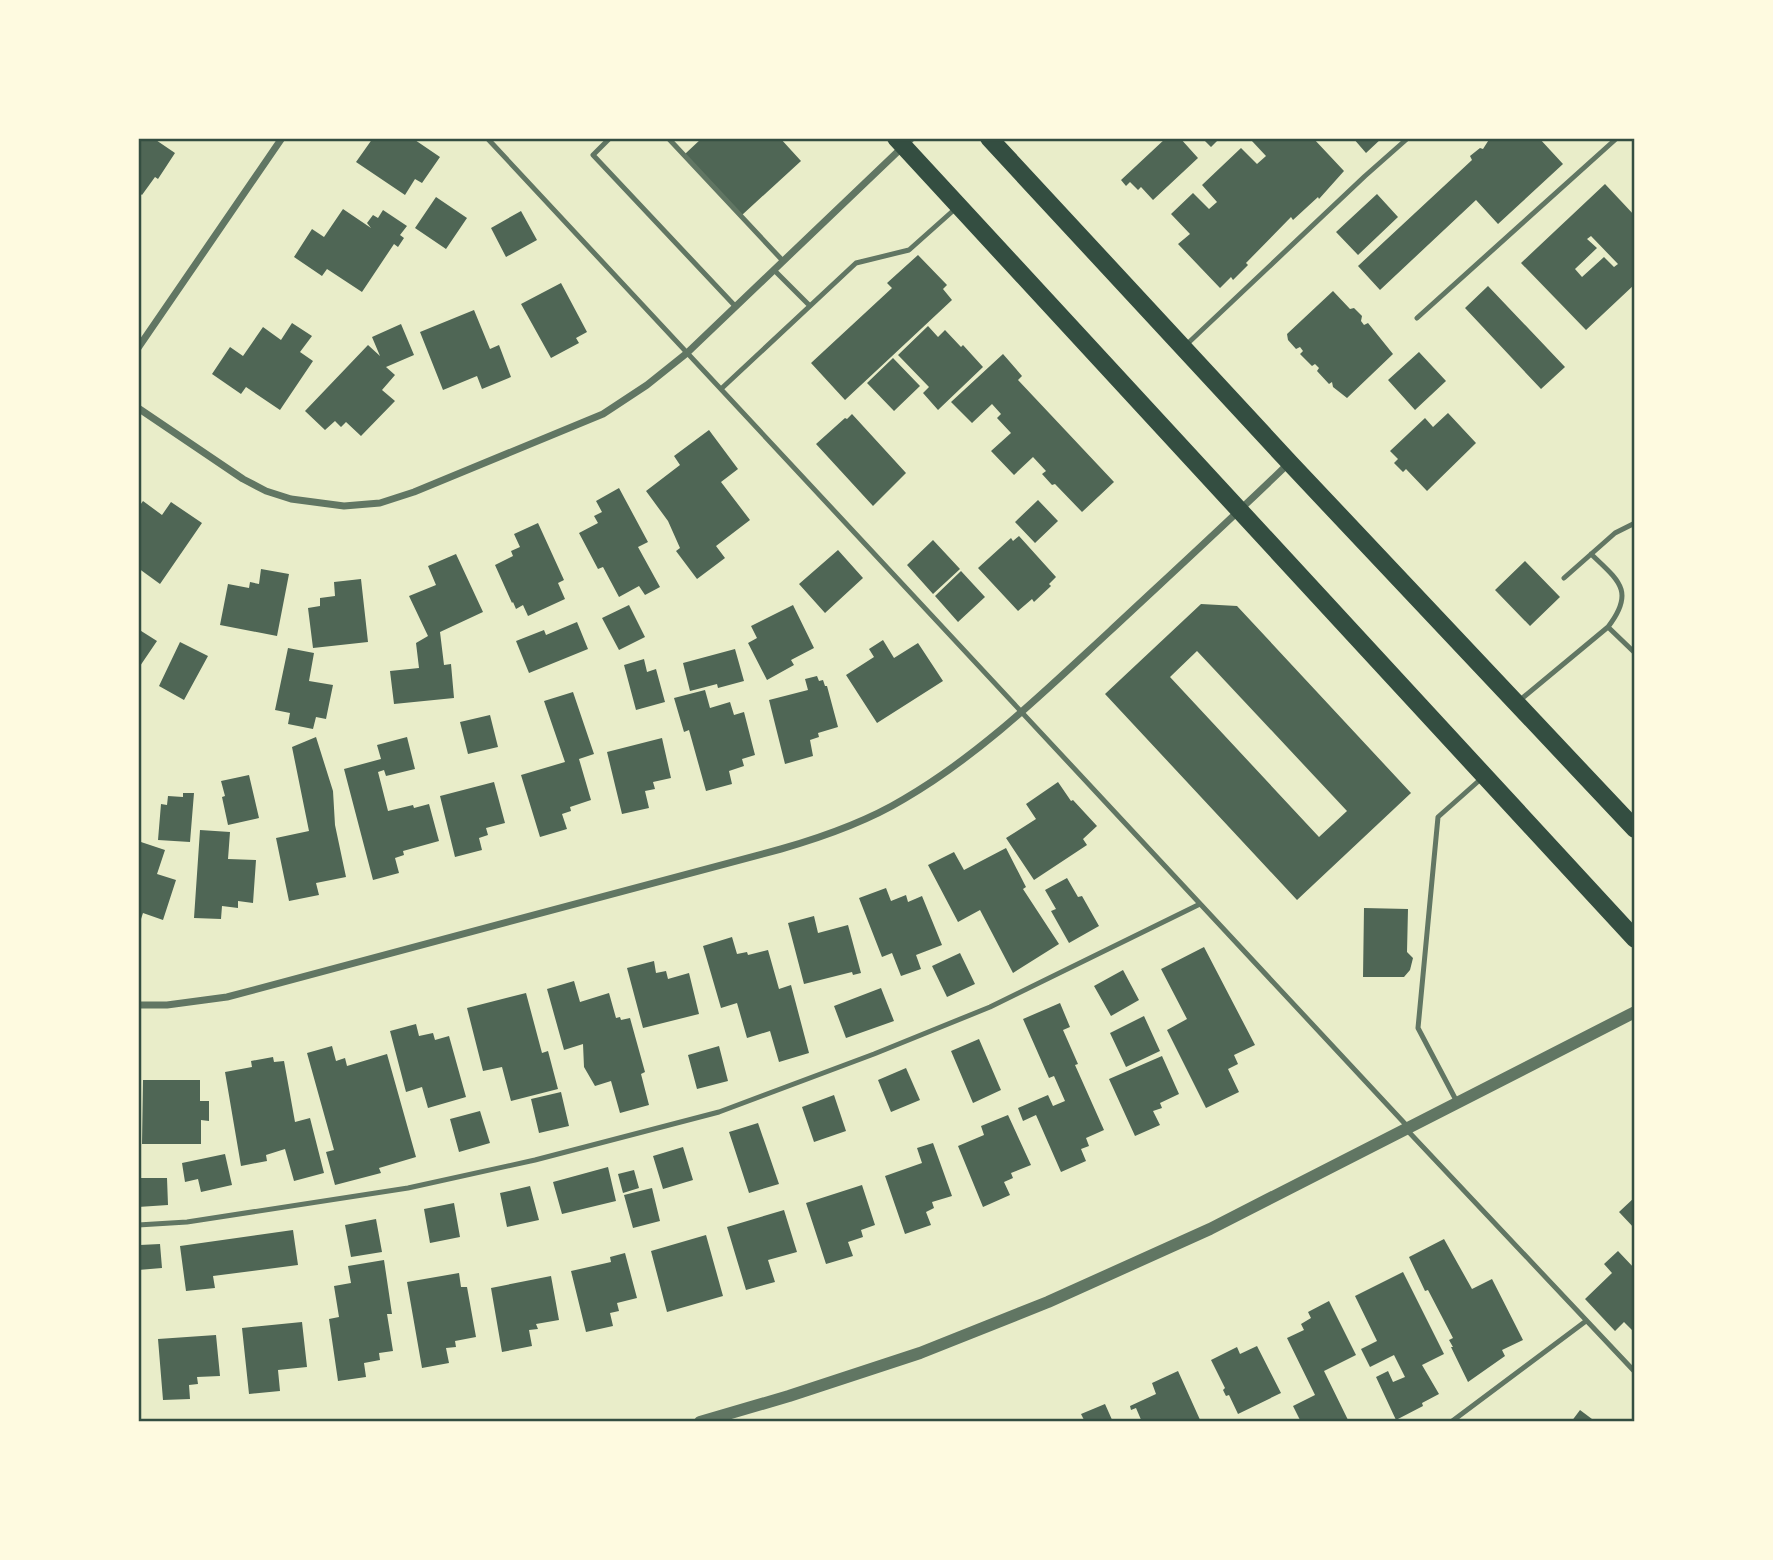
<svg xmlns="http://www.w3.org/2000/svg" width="1773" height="1560" font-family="Signika,sans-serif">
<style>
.building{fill:#4f6655;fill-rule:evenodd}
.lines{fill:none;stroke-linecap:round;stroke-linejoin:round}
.service{stroke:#617663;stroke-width:5}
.minor{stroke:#617663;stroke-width:7}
.tertiary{stroke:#617663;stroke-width:12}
.primary{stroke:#344e41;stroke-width:18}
.neatline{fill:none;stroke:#344e41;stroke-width:2.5}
</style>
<rect width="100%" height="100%" fill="#e9edc9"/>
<path class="building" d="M138,138H153L175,153L158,179L155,177L142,195L138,192Z
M373,138H416L415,140L440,157L422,183L415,179L405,195L356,162Z
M702,138H780L801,161L742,215L685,154Z
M1166,138H1180L1198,158L1153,200L1141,187L1138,190L1130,182L1126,186L1121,180Z
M1202,138H1220L1211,147Z
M1253,138H1313L1344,171L1319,199L1318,197L1293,220L1291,217L1246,263L1248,265L1233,280L1231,277L1220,288L1178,244L1190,234L1171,214L1193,193L1209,209L1217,202L1202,185L1241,148L1257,164L1266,156L1251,140Z
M1353,138H1382L1366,153Z
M1490,138H1539L1563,164L1498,224L1476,200L1380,290L1358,266L1472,160L1470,156L1480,148L1483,149Z
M1605,184L1635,216V284L1586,330L1521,263ZM1591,236L1618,264L1614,267L1604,257L1582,277L1575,269L1597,248L1587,239Z
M1377,194L1398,217L1358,255L1336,232Z
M436,197L467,218L446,249L415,228Z
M343,209L371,228L367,223L373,215L378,218L383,210L407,226L400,235L404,238L398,247L394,244L362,292L327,269L322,276L294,257L312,229L324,237Z
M521,211L537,240L506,257L491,228Z
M918,255L947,285L943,289L952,300L845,400L811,363L892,288L887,283Z
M561,283L587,332L576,338L579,343L551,358L521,304Z
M1488,286L1565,367L1541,389L1465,308Z
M1333,291L1350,309L1354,308L1362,316L1361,321L1364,325L1368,323L1393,354L1347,398L1333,387L1332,382L1329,384L1317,371L1319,368L1315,364L1312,366L1300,354L1303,351L1300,347L1296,349L1288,340L1287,334Z
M474,310L490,349L499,345L511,377L482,389L477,376L443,390L420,332Z
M292,323L312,336L300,352L313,361L280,410L246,387L241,394L212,374L230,347L243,356L263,327L281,340Z
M401,324L414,355L386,367L395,375L382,390L395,401L361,436L346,422L341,427L335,421L325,430L305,411L368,345L380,356L372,337Z
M928,326L938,337L945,330L961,347L963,345L983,367L938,410L923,393L929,387L898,355Z
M1419,352L1446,381L1415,410L1388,380Z
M1003,354L1022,376L1018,380L1114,482L1082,512L1055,484L1052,485L1042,474L1046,471L1033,457L1014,475L991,451L1011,433L997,418L1001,414L992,404L972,423L951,402Z
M893,358L920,386L894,411L867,383Z
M1448,413L1476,443L1427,491L1406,469L1403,472L1394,463L1398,459L1390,451L1425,418L1433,427Z
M852,414L906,473L873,506L816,444L845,418L847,419Z
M709,430L738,469L721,482L750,520L716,546L725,558L697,579L676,551L680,548L668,521L646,491L680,465L674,456Z
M619,488L648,542L638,547L660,587L645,595L639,586L619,597L603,567L598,569L579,533L598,523L594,516L602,512L596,501Z
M1038,500L1058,521L1035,543L1015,522Z
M143,501L162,515L171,502L202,523L160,584L138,568V508Z
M538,523L564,580L558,583L565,599L528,616L523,605L516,609L513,602L512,603L495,565L513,556L511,551L520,547L514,534Z
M1019,536L1056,577L1049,584L1051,586L1034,602L1032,599L1018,611L978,568L1011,538L1013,541Z
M933,540L960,569L933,594L907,565Z
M838,550L863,578L825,613L799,584Z
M456,554L483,612L440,632L444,665L451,664L454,698L394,704L390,671L419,668L416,643L428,636L409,596L436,585L428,566Z
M1525,561L1560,597L1530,626L1495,590Z
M261,569L289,574L277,636L220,625L228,584L249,588L250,582L259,584Z
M961,571L985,597L958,622L935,596Z
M361,579L368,642L313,648L308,608L320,606V598L335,596L334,582Z
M1201,604L1237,606L1411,793L1297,900L1105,694ZM1197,651L1347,811L1319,837L1170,677Z
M629,605L645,637L619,650L602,618Z
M793,605L814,648L791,660L794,665L767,680L748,643L757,638L751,626Z
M577,622L588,649L529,673L516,641L544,630L546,635Z
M138,629L157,641L138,669Z
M883,640L894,658L918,643L943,681L877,723L846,675L874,657L869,649Z
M180,642L208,656L184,700L159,686Z
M288,648L314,653L309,681L333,685L326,719L316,717L313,729L288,724L290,713L275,710Z
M735,649L744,681L718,688L717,684L690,691L683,663Z
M644,659L647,672L656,669L665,702L636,710L624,665Z
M817,676L819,681L823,680L825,686H827L838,727L818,733L819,737L810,740L813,756L785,764L769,700L808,690L805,679Z
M705,690L710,708L730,702L734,715L744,712L755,755L742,759L744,766L729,771L732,784L706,791L689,730L684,732L674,698Z
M573,692L594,754L579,759L591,800L570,807L571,811L562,814L567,829L540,837L521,775L565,762L544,701Z
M490,715L498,747L468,754L460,722Z
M316,737L333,791L335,825L346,877L316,883L319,895L289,901L276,838L309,831L292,747Z
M407,737L415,769L386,776L384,770L378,772L388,811L413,805L414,808L429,804L439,841L403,851L404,855L395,858L399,873L373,880L344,769L381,759L377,745Z
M662,738L671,778L653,782L655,789L645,791L649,808L622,814L607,752Z
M249,775L259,818L228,825L222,797L225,796L221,781Z
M494,782L505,823L486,828L488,835L479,838L482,850L455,857L440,796Z
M1058,782L1071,801L1073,800L1097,826L1083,839L1087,845L1034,880L1006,838L1036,819L1026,804Z
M183,793H194L190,842L158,840L161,804L167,805L168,796L183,797Z
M200,830L230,832L228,859L256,860L253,903L238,901V908L222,906L221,919L194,918Z
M138,841L165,850L157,874L176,880L163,920L143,913L141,919L138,918Z
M1006,848L1026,887L1023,889L1059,944L1013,973L980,910L958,922L928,865L954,852L964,870Z
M1067,878L1078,897L1082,896L1099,926L1069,943L1051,911L1056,909L1045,890Z
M886,888L891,901L906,895L908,902L922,896L942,945L916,955L921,969L901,976L892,953L882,957L859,898Z
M1364,908L1408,909L1407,952L1413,958L1410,970L1404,977H1363Z
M814,916L818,933L848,925L861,973L853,975L852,972L804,984L788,923Z
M732,937L737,954L747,952L748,955L768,950L779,989L791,985L809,1053L779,1062L770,1031L747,1038L737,1003L721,1008L703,946Z
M1204,947L1255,1045L1234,1055L1238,1064L1228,1069L1239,1092L1206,1108L1167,1030L1187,1019L1161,969Z
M960,953L975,984L947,997L932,966Z
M654,961L656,973L666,971L668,979L689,973L699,1014L643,1028L627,968Z
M1123,970L1139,1000L1111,1016L1094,986Z
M574,981L580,1002L609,993L616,1018L620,1017L621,1020L630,1018L645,1072L641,1074L649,1105L620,1113L611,1081L595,1086L584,1067L583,1044L564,1050L547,989Z
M881,988L894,1021L846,1038L834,1006Z
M526,993L542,1053L548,1051L558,1089L511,1101L502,1067L483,1071L467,1008Z
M1060,1003L1070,1027L1063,1030L1078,1064L1075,1065L1104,1130L1086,1138L1089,1146L1081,1149L1086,1161L1061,1172L1036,1115L1023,1121L1018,1108L1048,1095L1053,1106L1065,1101L1054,1076L1049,1078L1023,1019Z
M1144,1016L1160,1051L1126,1067L1110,1033Z
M416,1024L419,1036L433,1033L435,1040L449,1036L466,1097L428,1108L422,1087L406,1092L390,1031Z
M979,1039L1001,1090L973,1103L951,1051Z
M332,1046L336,1061L345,1058L347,1066L387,1054L416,1157L379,1168L381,1173L335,1185L326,1152L334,1150L307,1053Z
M719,1046L728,1081L697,1089L688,1055Z
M1162,1056L1179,1094L1160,1103L1162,1108L1153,1111L1160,1125L1135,1136L1109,1079Z
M273,1057L274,1062L284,1061L295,1122L310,1118L324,1173L294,1181L285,1149L266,1155L267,1161L241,1166L225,1072L252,1067L251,1061Z
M906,1068L920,1100L891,1112L878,1080Z
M143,1080H200V1101H209V1121L201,1120V1144H142Z
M561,1092L569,1126L539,1133L531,1099Z
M834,1095L846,1131L814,1142L802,1107Z
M480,1111L490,1143L459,1152L450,1119Z
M1008,1115L1031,1165L1011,1173L1013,1178L1004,1182L1010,1195L983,1207L958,1146L984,1135L981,1126Z
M758,1123L779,1184L749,1193L729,1132Z
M933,1143L952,1196L932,1202L934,1208L926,1212L931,1225L905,1234L885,1176L922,1163L917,1148Z
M683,1147L693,1180L663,1189L653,1156Z
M225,1154L232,1185L201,1192L198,1179L185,1182L182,1163Z
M608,1167L616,1201L562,1214L553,1182Z
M634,1170L639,1188L623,1193L618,1174Z
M138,1178H167L168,1205L138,1207Z
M862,1185L875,1225L861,1230L863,1237L848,1242L853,1256L826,1264L806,1203Z
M530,1186L539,1220L507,1227L500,1193Z
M652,1188L660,1221L633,1228L624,1195Z
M1635,1197V1229L1619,1212Z
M454,1203L460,1237L430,1243L424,1209Z
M784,1210L797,1252L768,1260L775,1282L746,1290L727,1227Z
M376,1219L382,1252L351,1257L345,1225Z
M293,1230L298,1265L213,1276L215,1288L186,1291L180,1246Z
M706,1235L723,1296L667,1312L651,1251Z
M1444,1239L1472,1289L1492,1279L1523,1340L1502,1350L1505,1356L1468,1382L1451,1347H1453L1449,1340L1453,1338L1428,1290L1425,1291L1409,1257Z
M160,1244L162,1268L138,1270L140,1245Z
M1618,1251L1635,1269V1333L1624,1322L1615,1331L1585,1299L1612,1273L1604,1264Z
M625,1253L637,1298L617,1303L619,1311L610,1313L613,1326L586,1332L571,1271L611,1262L610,1257Z
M384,1260L392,1314H387L393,1351L379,1353L380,1360L364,1363L366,1377L338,1381L329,1319L339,1317L334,1286L351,1283L348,1266Z
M1403,1272L1444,1354L1422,1365L1439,1394L1422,1403L1423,1406L1396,1420L1376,1377L1388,1371L1393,1382L1405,1377L1394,1355L1370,1367L1361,1349L1377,1341L1355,1296Z
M459,1273L461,1287H467L476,1337L455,1341L456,1347L446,1348L449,1363L422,1368L407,1282Z
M551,1276L559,1320L536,1324L538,1329L529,1330L532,1346L502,1352L491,1288Z
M1329,1301L1356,1355L1324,1371L1349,1422H1301L1293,1406L1315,1395L1287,1338L1304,1330L1301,1324L1311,1318L1308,1312Z
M302,1322L307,1367L278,1370L280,1391L249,1394L242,1328Z
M216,1335L220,1376L197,1377L198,1384L189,1385L190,1399L163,1400L158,1339Z
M1257,1346L1281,1393L1238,1414L1229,1395L1226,1396L1223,1390L1225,1388L1211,1360L1237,1347L1240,1354Z
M1178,1371L1201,1422H1142L1136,1408L1131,1410L1130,1406L1156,1394L1152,1383Z
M1105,1404L1113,1422H1085L1081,1414Z
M1580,1410L1596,1422H1571Z"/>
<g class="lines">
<path class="service" d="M487,138L1408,1127
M610,138L593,155L736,307
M668,138L783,261
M774,270L810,306
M1417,318L1617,138
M1185,346L1365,176L1408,138
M721,389L856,263L909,250L955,209
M1564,578L1615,533L1635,523
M1608,627L1635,653
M1520,700L1608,627C1636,591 1618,580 1591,554
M1457,1102L1418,1028L1438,817L1482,778
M1406,1129L1635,1372
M138,1225L187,1222L408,1188L535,1160L719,1112L874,1054L990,1007L1200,904
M1451,1422L1586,1321"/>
<path class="minor" d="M138,348L282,138
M138,408L243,479L266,491L291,499L344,506L380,503L414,492L603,414L647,385L687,353L912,138
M138,1005H167L227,997L781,849C823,837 866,822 904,799C981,754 1045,691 1110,631C1170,575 1230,520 1289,463"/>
<path class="tertiary" d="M700,1422L789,1396L920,1353L1048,1302L1210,1229L1635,1012"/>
<path class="primary" d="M896,138L1635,939
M989,138L1290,463L1635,829"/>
</g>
<rect width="1773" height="1560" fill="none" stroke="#fefae0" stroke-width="280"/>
<rect x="140" y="140" width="1493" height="1280" class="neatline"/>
</svg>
